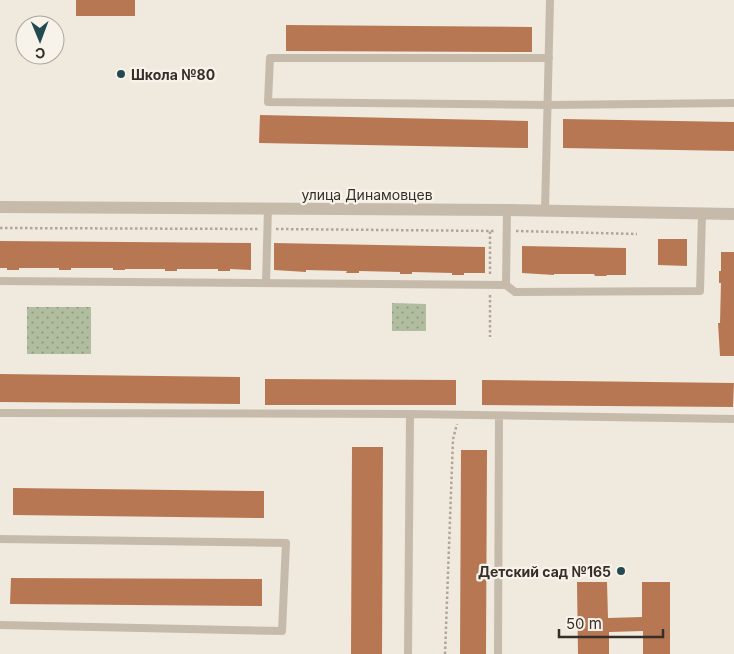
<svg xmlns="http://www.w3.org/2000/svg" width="734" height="654" font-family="Inter,sans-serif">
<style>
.grass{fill:url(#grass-dots)}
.building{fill:#b87753}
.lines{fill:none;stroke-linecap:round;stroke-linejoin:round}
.path{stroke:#b2a595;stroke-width:2.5;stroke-dasharray:2.5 2.5;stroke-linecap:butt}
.lane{stroke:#c6bbab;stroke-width:8}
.street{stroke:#c6bbab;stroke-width:12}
.poi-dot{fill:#234a52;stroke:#f8f3ea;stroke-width:2}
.labels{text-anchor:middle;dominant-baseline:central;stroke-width:4.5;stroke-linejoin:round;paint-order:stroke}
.poi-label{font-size:14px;font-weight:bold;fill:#352e29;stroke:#f8f3ea;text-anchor:start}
.street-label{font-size:14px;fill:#352e29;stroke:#f8f3ea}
</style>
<defs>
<pattern id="grass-dots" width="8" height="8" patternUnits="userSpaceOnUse" patternTransform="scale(1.25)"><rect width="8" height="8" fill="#b0bd9f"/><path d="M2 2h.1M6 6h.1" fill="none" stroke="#909a82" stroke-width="1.8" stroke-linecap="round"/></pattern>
</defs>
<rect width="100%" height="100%" fill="#f0e9de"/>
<path class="grass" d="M392,303L426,304V331H392Z
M27,307H91V354H27Z"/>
<path class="building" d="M76,0H135V16H76Z
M286,25L532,27V52L286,51Z
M260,115L528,121V148L259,143Z
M563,119L734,122V151L563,148Z
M658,239H687V266L658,265Z
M0,241L251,243V270L230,269V271H218V269H177V271H165V269H125V270H113V268H71V270H59V268H19V270H7V268H0Z
M274,243L485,247V273H464V275H452V273L412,272V274H400V272L359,271V273H346L347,271L306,270V272L274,270Z
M522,246L626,248V275H607L606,276H595L594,274H554V275L522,273Z
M721,252H734V356H720L718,323H720L721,283H719V271H721Z
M0,374L240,377V404L0,402Z
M265,379L456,380V405H265Z
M482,380L734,383L733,407L482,405Z
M352,447H383L382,654H351Z
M461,450H487L486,654H460Z
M13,488L264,491V518L13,515Z
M11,578L262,579V606L10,604Z
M577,582H607L608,618L642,617V582H670V654H643V631L609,632V654H578Z"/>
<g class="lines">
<path class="path" d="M0,228L258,229
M276,229L496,231
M516,231L637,234
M490,274V231
M490,295V337
M445,654L453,439L457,424"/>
<path class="lane" d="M549,58H270L268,102L548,105L734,103
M545,211L550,0
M0,281L506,285L507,210
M266,283L268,208
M506,285L515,292L700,291L702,214
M0,413L410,414L408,654
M410,414L734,419
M0,539L286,543L282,631L0,625
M498,654L499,416"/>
<path class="street" d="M0,207L507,210L734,214"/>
</g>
<g class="poi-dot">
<circle cx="121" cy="74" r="5"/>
<circle cx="621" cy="571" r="5"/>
</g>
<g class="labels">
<g class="poi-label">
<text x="131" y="74">Школа №80</text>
<text x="611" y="571" text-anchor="end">Детский сад №165</text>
</g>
<g class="street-label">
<text x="367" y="194">улица Динамовцев</text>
</g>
</g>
<g transform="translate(40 40) rotate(179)"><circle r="24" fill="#f8f3ea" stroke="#aaa49d"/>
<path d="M0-4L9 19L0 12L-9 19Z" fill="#234a52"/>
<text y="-8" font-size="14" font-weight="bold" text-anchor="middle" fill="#352e29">С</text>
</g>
<path d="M559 629v8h104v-8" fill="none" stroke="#352e29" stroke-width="2.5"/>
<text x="566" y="629" font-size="15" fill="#352e29" stroke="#f8f3ea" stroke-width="4" paint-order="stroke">50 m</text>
</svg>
